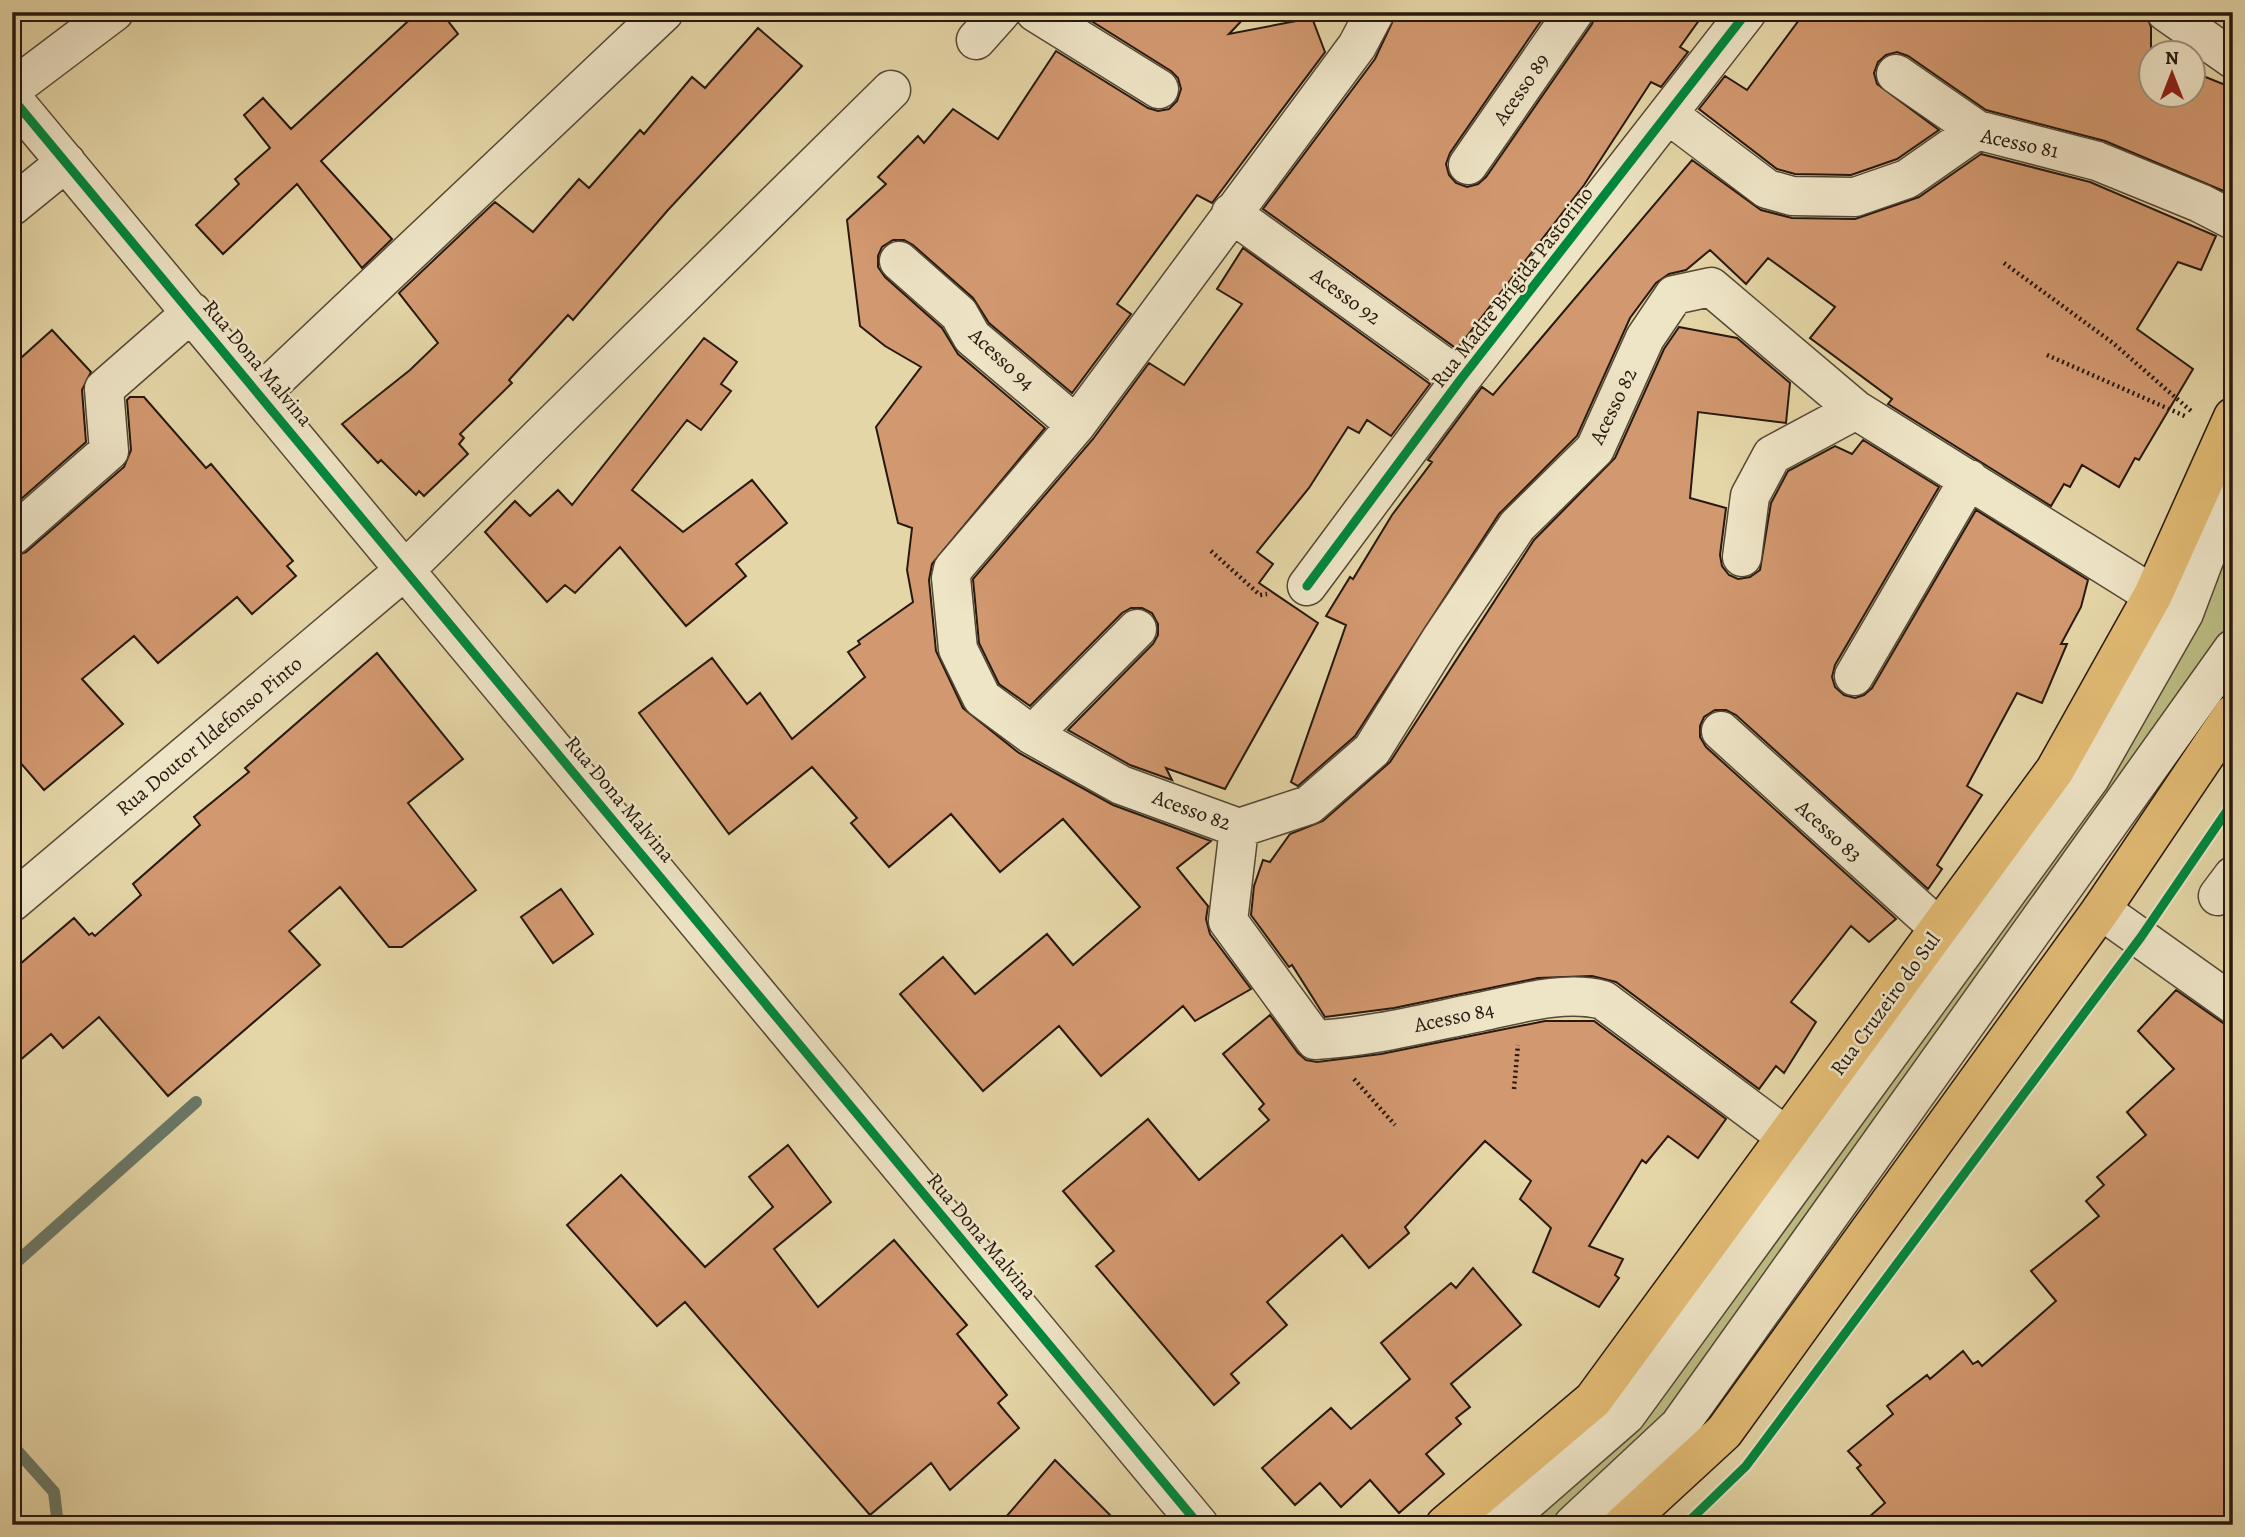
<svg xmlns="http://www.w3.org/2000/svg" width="2245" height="1537" font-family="Alegreya,serif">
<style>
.green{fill:#bbbc83;stroke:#716a49;stroke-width:2}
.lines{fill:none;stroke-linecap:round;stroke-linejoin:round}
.stream{stroke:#6a7968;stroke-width:12}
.building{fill:#d2986f;stroke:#27180f;stroke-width:2}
.minor-casing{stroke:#564835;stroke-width:41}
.major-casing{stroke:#27180f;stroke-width:41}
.path{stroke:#27180f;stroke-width:4.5;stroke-dasharray:2 3.5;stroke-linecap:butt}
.minor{stroke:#eee4c6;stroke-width:38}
.major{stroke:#e2bb74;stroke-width:38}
.cycleway-casing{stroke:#eee4c6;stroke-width:13}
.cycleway{stroke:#00873e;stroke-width:9}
.labels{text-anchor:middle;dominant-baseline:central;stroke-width:5;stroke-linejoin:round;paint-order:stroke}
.street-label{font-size:21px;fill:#27180f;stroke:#eee4c6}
</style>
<rect width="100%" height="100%" fill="#e5d6a7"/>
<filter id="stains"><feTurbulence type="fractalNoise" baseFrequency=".00286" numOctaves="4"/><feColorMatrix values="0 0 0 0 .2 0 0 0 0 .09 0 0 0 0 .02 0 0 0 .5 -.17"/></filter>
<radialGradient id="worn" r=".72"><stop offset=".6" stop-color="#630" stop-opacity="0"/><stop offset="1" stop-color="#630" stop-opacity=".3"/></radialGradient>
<path class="green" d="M2233,541V631L1665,1425L1549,1525H1518L2196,621Z"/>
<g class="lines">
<path class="stream" d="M12,1266L196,1102
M12,1445L54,1492L58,1525"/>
</g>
<path class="building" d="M418,12H441L458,34L321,161L392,239L362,268L297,184L223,254L196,225L239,184L235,179L270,148L244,115L263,98L291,129Z
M1077,12H1250L1229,34L1312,18L1325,52L1212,203L1197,195L1117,304L1131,314L1072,393L989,323L973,298L913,245L904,240H893L882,247L878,256V267L885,277L942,328L958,354L1045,428L932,564L929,580L936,651L963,708L1019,753L1113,805L1211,841L1177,868L1208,906L1206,919L1210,934L1251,989L1195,1021L1183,1006L1101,1076L1059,1026L983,1091L900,994L943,957L975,994L1047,934L1073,965L1140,907L1063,819L1000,872L951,814L889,867L851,823L857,818L812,767L729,834L639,713L712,658L747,704L760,693L792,739L865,677L848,652L860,644L858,641L913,602L907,570L912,528L898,523L876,427L921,367L885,346L860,326L847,220L886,184L878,177L918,136L924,143L953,109L998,139L1056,51L1148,108L1158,111L1169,109L1177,101L1181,89L1178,78L1171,71Z
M1397,12H1536L1543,18L1450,153L1446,164L1449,175L1456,183L1467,187L1478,184L1486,177L1592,24L1596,12H1705L1680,47L1688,52L1661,87L1651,82L1584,185L1457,349L1263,209L1375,59Z
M1805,12H2145L2151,27V94H2193V72L2233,88V195L2105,141L1986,110L1908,56L1897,52L1886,55L1878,62L1874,73L1877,84L1939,130L1897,159L1851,175L1795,174L1777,169L1699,109L1725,76L1747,90Z
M758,28L802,66L668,210L573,320L568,315L509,380L512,383L460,434L464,438L459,444L468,454L424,496L419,491L416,495L381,460L378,463L342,424L410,370L438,343L399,293L495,202L533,232L579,179L589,188L640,130L644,134L692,77L705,88Z
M1981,154L2090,182L2216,236L2201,270L2178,262L2137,329L2193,369L2139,460L2135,458L2119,487L2082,465L2070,487L2064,484L2051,506L1888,404L1892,399L1810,338L1835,307L1768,258L1746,284L1710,250L1686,270L1669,274L1656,283L1630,318L1577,436L1499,514L1355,736L1298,786L1291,782L1346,625L1326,616L1350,577L1353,579L1392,515L1432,462L1428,460L1482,387L1493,395L1692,160L1761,210L1792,218L1855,219L1919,197Z
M1243,248L1430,384L1391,436L1367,420L1359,433L1348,427L1309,488L1257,552L1273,564L1259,583L1318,623L1225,789L1166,768L1172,780L1130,765L1068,730L1153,644L1158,635V624L1152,613L1142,608H1131L1122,613L1030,706L999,684L979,643L973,579L1093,439L1149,363L1184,385L1242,304L1217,289Z
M1679,327L1737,338L1790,383L1786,423L1698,412L1690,498L1726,508L1720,555L1722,566L1729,575L1738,579L1750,577L1760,570L1771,503L1788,471L1835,446L1852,454L1863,440L1939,487L1835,665L1832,677L1835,687L1844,695L1855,698L1864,695L1872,688L1976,510L2088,580L2081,607L2061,644H2067L2042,703L2017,693L1967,786L1982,795L1937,865L1942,869L1928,889L1736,715L1726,710H1715L1704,717L1700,726V737L1706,747L1896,919L1869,942L1851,926L1791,1002L1816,1022L1784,1073L1776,1066L1759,1089L1616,982L1592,976L1538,978L1394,1008L1325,1017L1292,965L1289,967L1251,915L1254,886L1263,860L1270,862L1290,834L1323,821L1390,762L1534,540L1615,458L1664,349Z
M52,330L91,372L82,390L86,442L12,507V366Z
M704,338L737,362L721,384L731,391L701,430L687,420L632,490L683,532L752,480L787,523L736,564L746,576L686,626L620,547L575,593L565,585L547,602L485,532L515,501L530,516L558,490L572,505Z
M130,397H144L206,468L211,464L293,561L287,566L296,576L252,614L237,597L158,663L134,636L82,679L123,724L44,790L12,753V557L26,552L124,467L131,450L127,400Z
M377,653L463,759L408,803L476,890L402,947H389L340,887L289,931L320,965L168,1096L99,1017L63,1048L51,1034L12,1067V971L74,918L89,935L92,933L95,936L141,895L133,884L200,825L194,817L249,772L245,768Z
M561,889L593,934L553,963L521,917Z
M2176,990L2233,1030V1525H1860L1885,1503L1857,1468L1861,1465L1848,1451L1893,1414L1887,1406L1927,1375L1930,1379L1963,1351L1973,1364L1978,1361L1982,1366L2056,1301L2031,1271L2099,1216L2086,1201L2104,1185L2097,1177L2146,1135L2127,1112L2174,1069L2138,1031Z
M1270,1015L1298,1053L1306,1060L1317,1062L1381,1054L1545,1021H1594L1726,1119L1698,1158L1668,1136L1646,1163L1642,1160L1589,1246L1623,1259L1615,1275L1619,1278L1599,1307L1533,1272L1551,1228L1520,1199L1531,1181L1485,1141L1405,1227L1409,1233L1369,1268L1342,1235L1267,1302L1287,1325L1231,1374L1239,1383L1214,1405L1096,1266L1114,1251L1063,1191L1148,1119L1199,1180L1269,1120L1259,1109L1264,1104L1223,1054Z
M788,1145L831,1202L774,1249L818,1307L894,1240L967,1325L957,1334L1007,1395L998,1403L1019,1428L950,1490L931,1463L870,1515L685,1302L657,1326L567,1225L621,1175L705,1267L773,1207L749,1177Z
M1473,1268L1521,1325L1451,1384L1470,1407L1456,1418L1461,1424L1426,1454L1444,1474L1399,1513L1370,1480L1341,1507L1320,1483L1295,1505L1262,1468L1331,1408L1351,1429L1410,1379L1381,1343L1451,1283L1456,1288Z
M1055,1460L1120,1525H999Z"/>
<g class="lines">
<defs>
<path id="minor" d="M1035,12L1159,89
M1375,12L1357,46L1076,425L953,569L951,578L958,649L982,698L1032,735L1121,785L1239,828L1309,805L1372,750L1441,639L1517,526L1595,449L1645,338L1674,295L1711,287L1856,410L2153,595
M2166,12L2233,59
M976,40L1001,12
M1896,74L1977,130
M12,89L114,12
M12,98L1199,1525
M1669,115L1767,189L1792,196L1855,197L1907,179L1977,130L2097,161L2200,203L2233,220
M1468,165L1574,12
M12,206L66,162
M1231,213L1461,379
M899,261L959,314L972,337L1076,425
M260,394L664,12
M12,536L109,451L104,389L192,312
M1742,557L1750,496L1772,455L1856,410
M1307,586L1461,379L1747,12
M1854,676L1969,479
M1721,731L1940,929
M1032,735L1137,629
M1239,828L1228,921L1315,1040C1371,1037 1425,1023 1480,1012C1518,1004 1565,990 1603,1000L1788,1138
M2218,896L2233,876
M12,902L406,569L891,90
M2101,910L2233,1004
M1500,1525L1626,1415L2090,778L2184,613L2233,483
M1573,1525L1679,1426L2233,649"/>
<path id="major" d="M1445,1525L1593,1400L2055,770L2153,595L2233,417
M1623,1525L1724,1432L2101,910L2233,714"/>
</defs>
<use href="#minor" class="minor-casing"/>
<use href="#major" class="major-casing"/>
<path class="path" d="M2004,263L2113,343L2191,411
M2047,355L2187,417
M1211,551L1260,595L1267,594
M1354,1079L1395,1125
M1514,1089L1518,1045"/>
<use href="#minor" class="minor"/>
<use href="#major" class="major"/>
<defs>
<path id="cycleway" d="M12,98L1199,1525
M1307,586L1461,379L1747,12
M1685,1525L1746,1466L2141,937L2233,802"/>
</defs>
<use href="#cycleway" class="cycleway-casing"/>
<use href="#cycleway" class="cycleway"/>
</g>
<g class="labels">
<g class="street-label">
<text transform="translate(1521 89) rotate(-55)">Acesso 89</text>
<text transform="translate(2020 143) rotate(12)">Acesso 81</text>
<text transform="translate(1512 287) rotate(-52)">Rua Madre Brígida Pastorino</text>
<text transform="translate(1346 296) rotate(36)">Acesso 92</text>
<text transform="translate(1002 359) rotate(43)">Acesso 94</text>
<text transform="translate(258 363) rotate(50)">Rua Dona Malvina</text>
<text transform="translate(1613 406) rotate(-64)">Acesso 82</text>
<text transform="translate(209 736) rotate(-40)">Rua Doutor Ildefonso Pinto</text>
<text transform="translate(620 799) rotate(50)">Rua Dona Malvina</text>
<text transform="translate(1192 810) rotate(20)">Acesso 82</text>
<text transform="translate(1829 831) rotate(42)">Acesso 83</text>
<text transform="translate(1885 1004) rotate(-54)">Rua Cruzeiro do Sul</text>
<text transform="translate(1454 1017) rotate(-12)">Acesso 84</text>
<text transform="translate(982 1236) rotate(50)">Rua Dona Malvina</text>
</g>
</g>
<rect width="2245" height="1537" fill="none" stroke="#e5d6a7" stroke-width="42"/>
<rect x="14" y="14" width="2217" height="1509" fill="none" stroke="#27180f" stroke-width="3.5"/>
<rect x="21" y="21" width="2203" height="1495" fill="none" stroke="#27180f" stroke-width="2"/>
<g transform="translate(2172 74)"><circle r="33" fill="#eee4c6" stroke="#9e927d" stroke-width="2"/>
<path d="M0-5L12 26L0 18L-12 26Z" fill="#8f2418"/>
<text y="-10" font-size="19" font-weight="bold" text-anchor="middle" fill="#27180f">N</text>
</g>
<rect width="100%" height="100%" filter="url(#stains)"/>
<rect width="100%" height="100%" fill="url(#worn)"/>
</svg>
